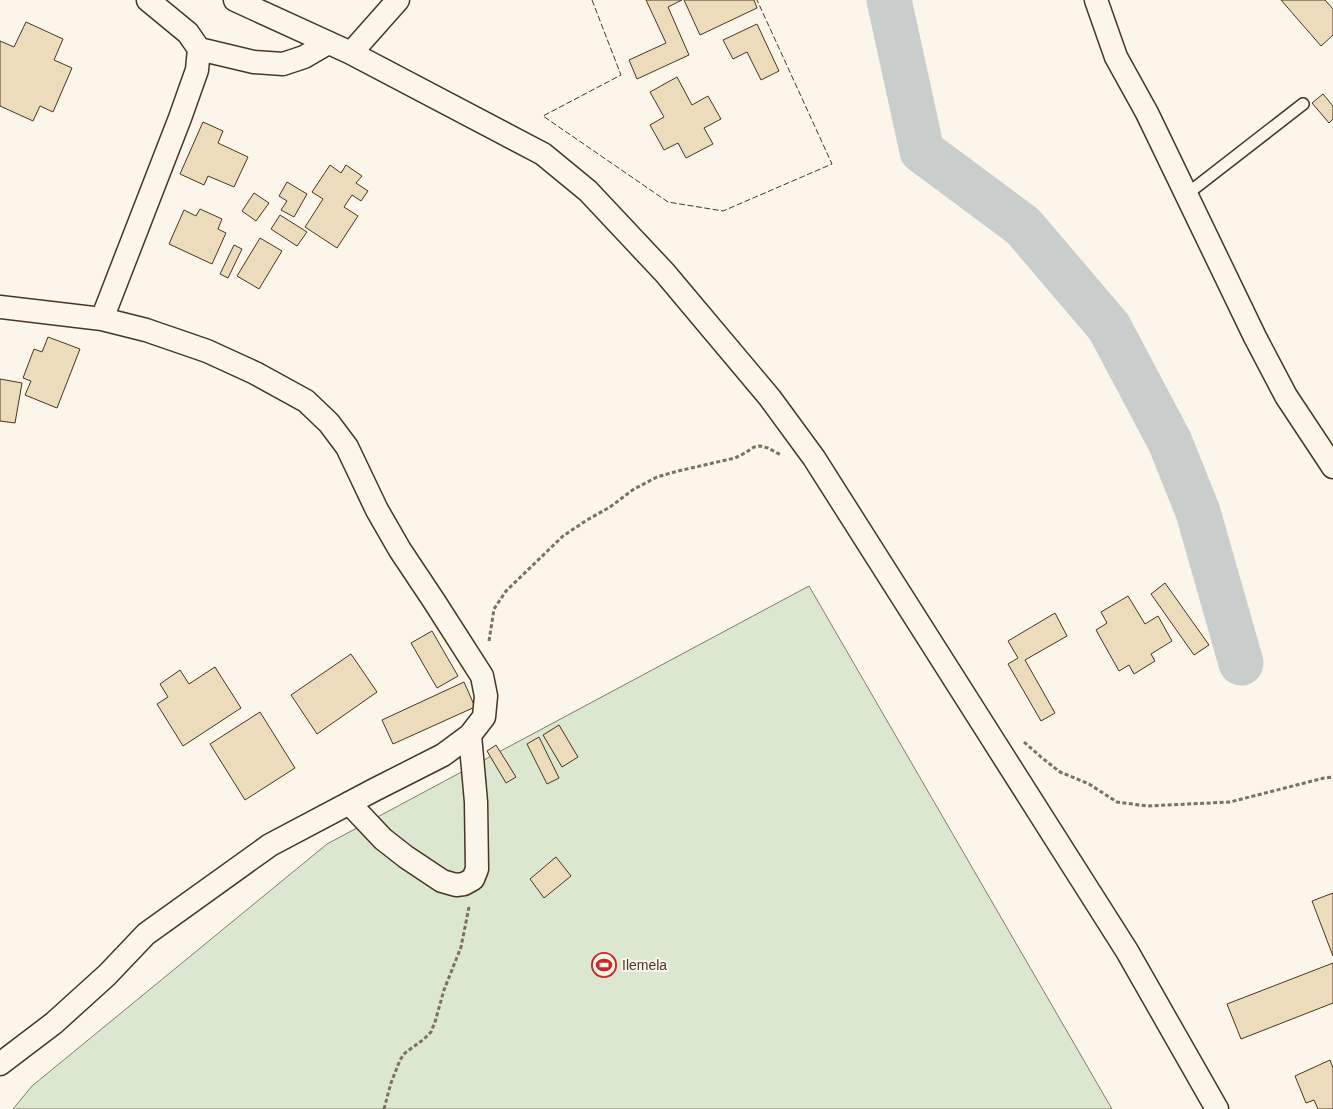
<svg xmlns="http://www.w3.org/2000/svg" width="1333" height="1109" font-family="Helvetica,sans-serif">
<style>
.green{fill:#dce7d0;stroke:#887966}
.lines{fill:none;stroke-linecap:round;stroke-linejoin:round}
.river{stroke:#c9cecd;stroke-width:45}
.building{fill:#ecdcbc;stroke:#4a3520}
.service-casing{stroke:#4a3520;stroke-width:14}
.minor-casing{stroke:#4a3520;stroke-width:25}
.path{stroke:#7f6f5c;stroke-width:3;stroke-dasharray:4 2.5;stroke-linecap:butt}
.service{stroke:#fbf6e9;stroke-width:11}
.minor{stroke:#fbf6e9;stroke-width:22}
.fence{stroke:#4a3520;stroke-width:1;stroke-dasharray:6 2.5;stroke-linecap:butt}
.labels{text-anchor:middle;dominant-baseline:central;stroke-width:4;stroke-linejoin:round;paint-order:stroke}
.poi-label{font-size:14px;fill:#4a3520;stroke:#fbf6e9;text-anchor:start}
</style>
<rect width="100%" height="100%" fill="#fbf6e9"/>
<path class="green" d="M809,586L1112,1109H13L32,1086L327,844Z"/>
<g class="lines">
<path class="river" d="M889,0L922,151L1023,226L1109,327L1170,442L1198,512L1241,663"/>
</g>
<path class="building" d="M646,0H682L668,7L689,55L637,79L629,60L666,43Z
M684,0H754L757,8L700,35Z
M1281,0H1325L1333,9V35L1321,46Z
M26,22L63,39L54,60L72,68L53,112L40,106L33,121L0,106V41L14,47Z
M757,24L779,71L761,80L747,52L733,59L723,40Z
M677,77L692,105L708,96L721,119L704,128L713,144L686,158L678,143L664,150L650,125L664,117L650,92Z
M1323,94L1333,106V119L1329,123L1312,103Z
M203,122L223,131L218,143L248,157L234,187L208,176L204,185L180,174Z
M330,165L341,173L346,165L362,176L356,183L368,191L361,201L352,195L344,207L358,216L337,248L305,227L323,199L312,192Z
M287,182L307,194L294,217L281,210L287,201L279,196Z
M254,193L269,203L256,221L242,211Z
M200,209L222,219L218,229L226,233L212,264L169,244L184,210L196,216Z
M280,215L307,232L297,246L271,229Z
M260,238L282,251L259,289L237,276Z
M234,245L242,249L228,278L220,274Z
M48,337L80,349L57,408L25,395L31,381L23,378L34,349L42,352Z
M0,379L22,383L15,423L0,421Z
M1165,583L1209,645L1194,655L1151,594Z
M1128,596L1145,624L1158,616L1172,641L1151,654L1155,661L1134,674L1129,665L1119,671L1096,630L1107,623L1101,612Z
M1055,613L1067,636L1025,660L1055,713L1041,721L1008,664L1018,658L1008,641Z
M432,631L458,676L437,688L411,643Z
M351,654L377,692L317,734L291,695Z
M215,667L241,708L183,746L157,704L168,697L160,684L180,670L189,684Z
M464,682L475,707L393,744L382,720Z
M260,712L295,768L245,800L210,744Z
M559,725L578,757L562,767L543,735Z
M539,737L559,778L547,784L527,744Z
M496,745L516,777L506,783L487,751Z
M556,857L571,876L544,898L530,879Z
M1333,893V956L1312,901Z
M1333,963V1003L1241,1039L1227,1004Z
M1330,1060L1333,1068V1109H1318L1314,1100L1306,1103L1295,1076Z"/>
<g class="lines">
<defs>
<path id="service" d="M1187,194L1303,104"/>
<path id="minor" d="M235,0L351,53L543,154L588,191L665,273L770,398L814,458L1127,951L1217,1109
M1096,0L1116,57L1147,113L1255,337L1286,396L1333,467
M199,49L254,62L283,64L304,57L328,43
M351,53L398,0
M0,307L102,319L146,330L207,351L255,373L306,401L329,423L347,447L377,510L400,550L434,601L482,676L486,696L484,717L470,735L443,755L374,790L270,845L146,934L107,975L54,1023L0,1064
M102,319L180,118L197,70L199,49L188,33L148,0
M349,803L383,839L406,857L442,881L456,885L464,884L473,879L477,869L476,802L470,735"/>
</defs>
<use href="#service" class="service-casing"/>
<use href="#minor" class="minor-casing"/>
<path class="path" d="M489,641L494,609L506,591L563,536L587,520L610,507L634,489L657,477L678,471L735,458L745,453L754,447L760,446L768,448L781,455
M1024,742L1041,757L1060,772L1089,784L1117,802L1147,806L1230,802L1324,778L1333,777
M384,1109L391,1083L400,1060L405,1053L424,1039L431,1032L435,1022L444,990L461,947L469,907"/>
<use href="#service" class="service"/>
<use href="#minor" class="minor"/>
<path class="fence" d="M592,0L621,75L543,116L668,202L723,211L832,164L757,0"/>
</g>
<defs>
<symbol id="stadium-ring" viewBox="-11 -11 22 22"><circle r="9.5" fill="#fbf6e9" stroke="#c62828" stroke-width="1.5"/><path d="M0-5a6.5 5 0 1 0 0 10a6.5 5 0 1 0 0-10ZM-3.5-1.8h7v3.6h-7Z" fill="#c62828"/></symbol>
</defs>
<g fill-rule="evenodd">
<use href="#stadium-ring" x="590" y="951" width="28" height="28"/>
</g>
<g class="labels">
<g class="poi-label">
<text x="622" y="965">Ilemela</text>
</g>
</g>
</svg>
